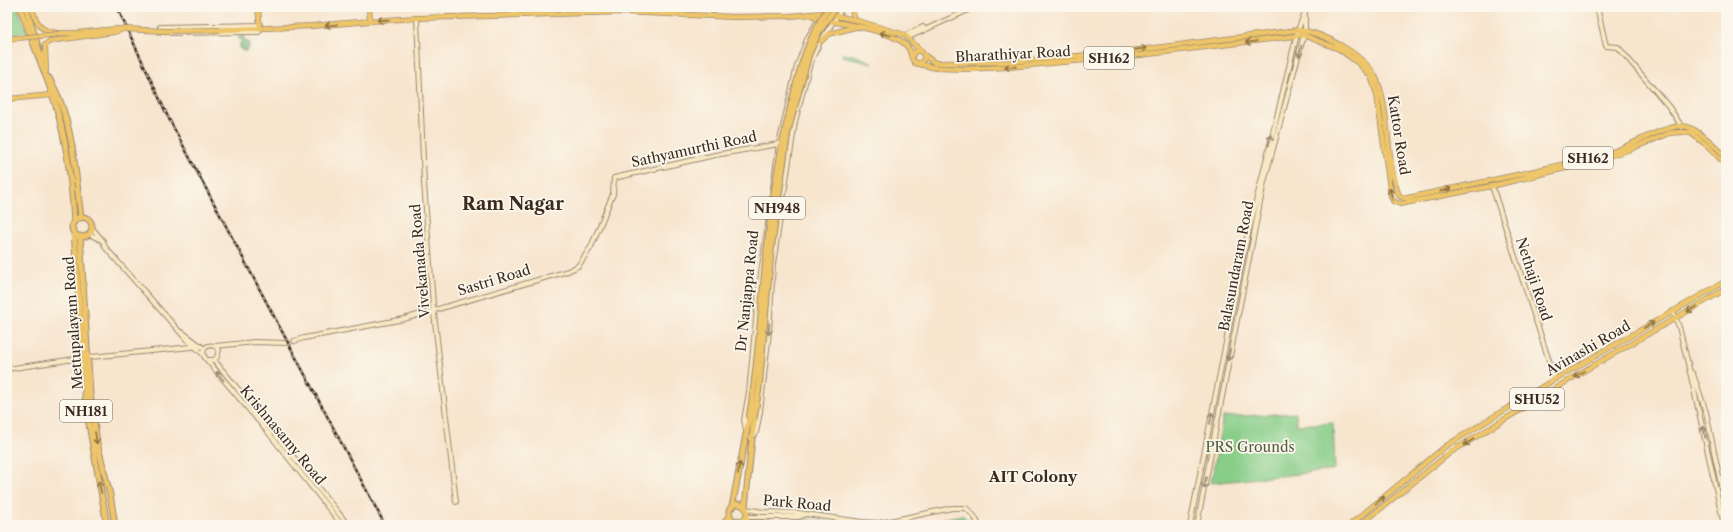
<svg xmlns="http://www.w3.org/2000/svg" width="1733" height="532" font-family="'Libre Caslon Text',serif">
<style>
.green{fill:#88cd88;stroke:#627c53}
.forest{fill:#6eb074;stroke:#546d49}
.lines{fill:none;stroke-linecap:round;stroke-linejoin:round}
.secondary-tunnel{stroke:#d1c0ab;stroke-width:4;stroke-dasharray:4 2;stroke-linecap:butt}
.secondary-casing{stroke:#998876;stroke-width:6}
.primary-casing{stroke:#998876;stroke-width:6}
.highway-casing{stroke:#998876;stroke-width:7}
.secondary{stroke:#f8e8c3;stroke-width:4}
.primary{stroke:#eec569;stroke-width:4.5}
.highway{stroke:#eec569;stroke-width:5}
.rail-casing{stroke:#3b2a1e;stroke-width:2.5}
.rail{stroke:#fbf7ec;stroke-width:1;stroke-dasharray:3;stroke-linecap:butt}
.primary-bridge-casing{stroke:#998876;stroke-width:6;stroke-linecap:butt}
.highway-bridge-casing{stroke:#998876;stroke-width:7;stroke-linecap:butt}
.primary-bridge{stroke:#eec569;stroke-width:4.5}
.highway-bridge{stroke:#eec569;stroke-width:5}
.oneway{stroke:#8c7040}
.oneway2{stroke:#9a8970}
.labels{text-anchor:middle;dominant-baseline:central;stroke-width:3.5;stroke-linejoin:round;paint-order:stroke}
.shield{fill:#fbf7ec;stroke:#75685c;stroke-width:1}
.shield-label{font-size:13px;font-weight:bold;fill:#3b2a1e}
.street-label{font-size:14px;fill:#3b2a1e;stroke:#fbf7ec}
.park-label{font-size:14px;fill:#525b3e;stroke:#fbf7ec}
.neighbourhood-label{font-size:15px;font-weight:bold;fill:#3b2a1e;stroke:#fbf7ec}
.district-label{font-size:18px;font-weight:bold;fill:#3b2a1e;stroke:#fbf7ec}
</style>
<rect width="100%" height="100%" fill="#fbf7ec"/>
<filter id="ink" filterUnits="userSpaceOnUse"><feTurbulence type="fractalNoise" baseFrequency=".025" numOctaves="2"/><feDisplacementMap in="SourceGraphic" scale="8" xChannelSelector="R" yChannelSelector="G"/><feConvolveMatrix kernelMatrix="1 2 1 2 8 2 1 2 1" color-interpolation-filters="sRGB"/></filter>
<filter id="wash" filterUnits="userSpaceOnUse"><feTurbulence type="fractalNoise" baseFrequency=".012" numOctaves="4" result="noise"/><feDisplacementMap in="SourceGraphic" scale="16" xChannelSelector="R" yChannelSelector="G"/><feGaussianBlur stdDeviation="0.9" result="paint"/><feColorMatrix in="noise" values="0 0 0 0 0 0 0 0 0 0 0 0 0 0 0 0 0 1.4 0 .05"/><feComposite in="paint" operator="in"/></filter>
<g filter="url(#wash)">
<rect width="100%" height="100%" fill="#f7e5ce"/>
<path class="green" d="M7,7H17L27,32L7,34Z
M842,54L854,55L873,63L842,56Z
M1296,413L1297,425L1333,423L1335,470L1211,483L1223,417Z
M962,515L973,525H913Z
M739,519H771V523H779V525H732V521Z
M806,520L830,522L829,525H785L784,523Z"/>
<path class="forest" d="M240,33L244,34V40L249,43V47L246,51H243L239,48L240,43L242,41L238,39Z"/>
</g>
<g filter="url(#ink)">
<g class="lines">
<path class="secondary-tunnel" d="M288,345L295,343"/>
<defs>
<path id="secondary" d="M1597,7L1606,46L1618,47L1669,107L1682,127
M417,18L424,183L433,305L456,502
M260,25L160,27V33L259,32L260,29
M905,35L923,27
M909,37L975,7
M1492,186L1555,379
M92,228L103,241L105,247L186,339L203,354
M89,234L101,240
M1673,311L1679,327L1690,372L1724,525
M182,332L202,347
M294,341L304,338L404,319L568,271L578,266L591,247L613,194L614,178L715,155L779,144L792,139
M215,346L219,350L217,357L214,360H207C199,353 205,343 215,346L255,342L286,343
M207,360L267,431L342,525
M214,360L271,429L348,525
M7,369L81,358L201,346
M1690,372L1693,374L1706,412L1726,510
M746,430L744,420L749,392L759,288L779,144L797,66L808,37L823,12
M751,438L756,433L760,412L769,332L773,264L795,122L810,63L820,42L843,7
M746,509L763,512L799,513L862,522L880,523L952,508H966L974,516L979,525
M746,517H799L804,515
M1190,525L1244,251L1298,30L1307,7
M1197,525L1264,182L1305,31V15"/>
<path id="primary" d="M31,7C34,13 36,22 41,27C54,40 101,29 119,29
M258,7L260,29
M851,7L855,20
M814,16L818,19C840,23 890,30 906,45C910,48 911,54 912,59
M370,21L417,18L623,12L734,17L791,16L822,13L855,20L905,35L921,51
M220,30L312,26L370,21L369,7
M820,42L829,34L855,27
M912 57a6 6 0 1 1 12 0a6 6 0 1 1-12 0Z
M924,55L935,63L1008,62L1123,52L1298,30C1323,32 1362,54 1375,76C1387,98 1387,147 1393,175C1395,181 1396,189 1399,195C1401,198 1404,198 1407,198C1475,183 1545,171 1612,152C1630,146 1666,125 1683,126C1696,127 1718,148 1726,158
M915,63L936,68L965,69L1008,67L1140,55L1303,35L1339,49L1357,62L1371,76L1377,95L1391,196L1393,201L1400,204L1492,186L1586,163L1628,150L1670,133L1682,132L1691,133L1708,146L1726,165
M46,71L45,45L50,41L114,32L123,29
M7,99L52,95
M1350,525L1446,446L1555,379L1726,281
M1360,525L1451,452L1582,372L1726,289"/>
<path id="highway" d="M20,7C30,37 43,66 53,96C66,137 72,179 74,222
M26,7L42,60
M49,78C53,86 57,93 60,101C74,137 76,180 81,218
M72 227a10 10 0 1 1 20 0a10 10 0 1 1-20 0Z
M74,231L86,407L107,525
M80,236L90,394L97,443L110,495L115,525
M729 513a9 9 0 1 1 18 0a9 9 0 1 1-18 0Z
M732,507L749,419
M745,507L754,419
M723,525L730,515"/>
</defs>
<use href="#secondary" class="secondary-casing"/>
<use href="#primary" class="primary-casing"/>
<use href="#highway" class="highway-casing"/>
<use href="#secondary" class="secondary"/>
<use href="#primary" class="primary"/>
<use href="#highway" class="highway"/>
<defs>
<path id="rail" d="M117,7L168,117L385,525"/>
</defs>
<use href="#rail" class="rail-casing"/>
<use href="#rail" class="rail"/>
<defs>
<path id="primary-bridge" d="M123,29L166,31L220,30
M7,39L60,34"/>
<path id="highway-bridge" d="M749,419C757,372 760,326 764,280C769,222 777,162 791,105C800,68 807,39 829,7
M754,419L759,388L771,251L788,131L809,54L819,32L836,7"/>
</defs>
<use href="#primary-bridge" class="primary-bridge-casing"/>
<use href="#highway-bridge" class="highway-bridge-casing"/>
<use href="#primary-bridge" class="primary-bridge"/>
<use href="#highway-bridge" class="highway-bridge"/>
</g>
<defs><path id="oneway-shaft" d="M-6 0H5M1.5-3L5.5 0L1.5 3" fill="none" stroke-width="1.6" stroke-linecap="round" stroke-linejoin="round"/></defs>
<g class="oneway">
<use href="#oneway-shaft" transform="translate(383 20) rotate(176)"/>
<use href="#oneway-shaft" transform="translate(331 25) rotate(175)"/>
<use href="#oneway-shaft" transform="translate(885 34) rotate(-164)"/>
<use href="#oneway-shaft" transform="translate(1251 42) rotate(173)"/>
<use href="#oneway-shaft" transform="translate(1141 49) rotate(-6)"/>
<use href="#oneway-shaft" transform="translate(1010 67) rotate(176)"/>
<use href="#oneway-shaft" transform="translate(1446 190) rotate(-13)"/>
<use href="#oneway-shaft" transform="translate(1391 194) rotate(-103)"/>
<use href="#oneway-shaft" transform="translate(1692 309) rotate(150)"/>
<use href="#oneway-shaft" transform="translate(1649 325) rotate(-30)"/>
<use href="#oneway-shaft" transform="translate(1579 374) rotate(149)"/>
<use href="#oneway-shaft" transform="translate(96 438) rotate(81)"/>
<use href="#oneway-shaft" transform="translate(1469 442) rotate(148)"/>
<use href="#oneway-shaft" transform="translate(739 468) rotate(-80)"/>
<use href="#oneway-shaft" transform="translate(100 487) rotate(-102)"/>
<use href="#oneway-shaft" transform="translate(1380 500) rotate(-40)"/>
</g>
<g class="oneway2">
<use href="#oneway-shaft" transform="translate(1300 51) rotate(104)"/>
<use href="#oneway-shaft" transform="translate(1270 140) rotate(-76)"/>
<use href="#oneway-shaft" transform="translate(769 329) rotate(94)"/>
<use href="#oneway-shaft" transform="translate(1229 355) rotate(101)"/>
<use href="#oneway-shaft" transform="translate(220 376) rotate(-129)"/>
<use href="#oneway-shaft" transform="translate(1211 418) rotate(-79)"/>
<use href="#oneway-shaft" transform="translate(1704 432) rotate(-103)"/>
<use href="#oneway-shaft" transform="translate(1205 483) rotate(101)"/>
</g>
</g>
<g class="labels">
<g class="shield">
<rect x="1084" y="47" width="50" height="22" rx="3"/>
<rect x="1563" y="147" width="50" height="22" rx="3"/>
<rect x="749" y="197" width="56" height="22" rx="3"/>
<rect x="1510" y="388" width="54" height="22" rx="3"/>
<rect x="60" y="400" width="52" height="22" rx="3"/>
</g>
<g class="shield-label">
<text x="1109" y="58">SH162</text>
<text x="1588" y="158">SH162</text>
<text x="777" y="208">NH948</text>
<text x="1537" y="399">SHU52</text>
<text x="86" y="411">NH181</text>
</g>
<g class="street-label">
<text transform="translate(1013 54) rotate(-3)">Bharathiyar Road</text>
<text transform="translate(1399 135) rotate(81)">Kattor Road</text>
<text transform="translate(694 149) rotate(-12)">Sathyamurthi Road</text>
<text transform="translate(420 261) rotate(-95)">Vivekanada Road</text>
<text transform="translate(1236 266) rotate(-79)">Balasundaram Road</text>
<text transform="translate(1534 279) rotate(72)">Nethaji Road</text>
<text transform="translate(494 280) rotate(-17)">Sastri Road</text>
<text transform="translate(747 291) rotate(-84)">Dr Nanjappa Road</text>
<text transform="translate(73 323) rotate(-94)">Mettupalayam Road</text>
<text transform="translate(1588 348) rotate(-30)">Avinashi Road</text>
<text transform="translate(283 435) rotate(50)">Krishnasamy Road</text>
<text transform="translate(797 503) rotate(5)">Park Road</text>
</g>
<g class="park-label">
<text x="1250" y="447">PRS Grounds</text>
</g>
<g class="neighbourhood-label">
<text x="1033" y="476">AIT Colony</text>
</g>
<g class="district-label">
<text x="513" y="204">Ram Nagar</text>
</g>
</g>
<rect width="1733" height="532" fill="none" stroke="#fbf7ec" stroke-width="24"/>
</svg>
